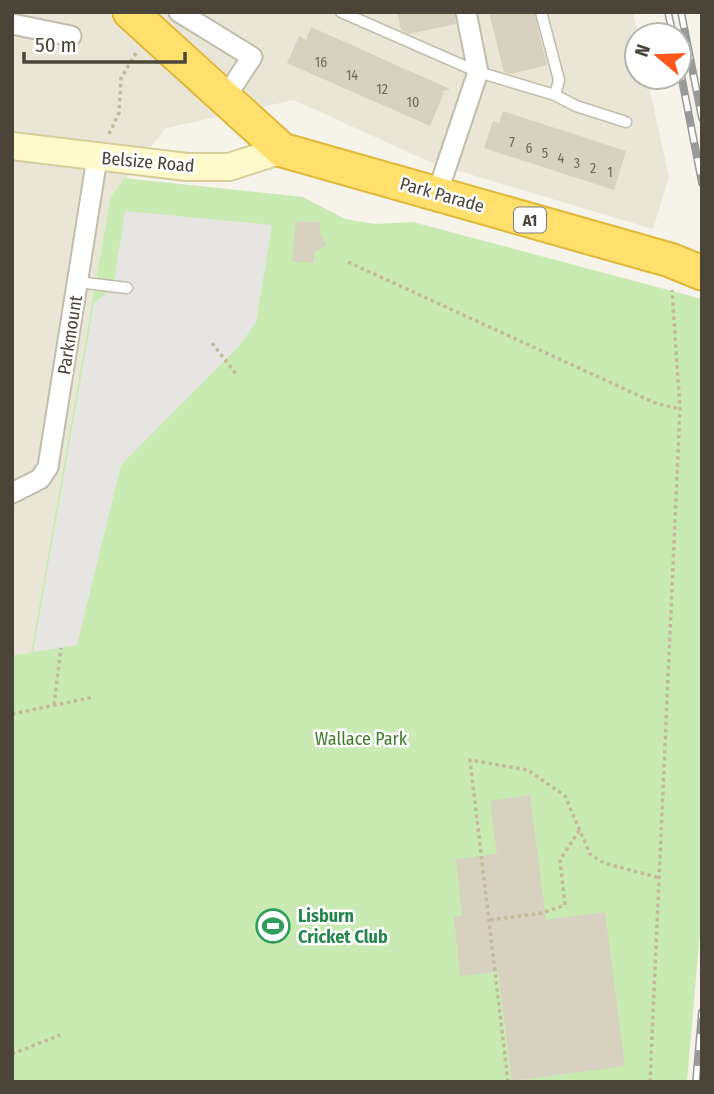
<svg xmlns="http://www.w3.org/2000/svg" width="714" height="1094" font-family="'Fira Sans Condensed',sans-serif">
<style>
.residential{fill:#e9e6d8}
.green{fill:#caeab3}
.parking{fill:#e7e5e2}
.building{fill:#d7d1bf}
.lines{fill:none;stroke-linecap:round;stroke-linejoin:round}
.lane-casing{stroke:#c1bdac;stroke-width:13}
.street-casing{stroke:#c1bdac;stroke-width:23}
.secondary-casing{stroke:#d6cd9a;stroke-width:30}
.highway-casing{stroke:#e1b738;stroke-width:37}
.path{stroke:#c3ba9d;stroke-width:3.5;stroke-dasharray:3.5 3.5;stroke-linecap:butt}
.lane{stroke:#fff;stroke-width:10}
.street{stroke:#fff;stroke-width:19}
.secondary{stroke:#fff9cb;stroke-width:26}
.highway{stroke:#ffe06c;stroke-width:33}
.rail-casing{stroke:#999;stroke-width:8}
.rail{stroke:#fff;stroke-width:5;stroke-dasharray:16;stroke-linecap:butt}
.labels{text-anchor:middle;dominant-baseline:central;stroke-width:5;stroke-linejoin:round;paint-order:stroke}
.number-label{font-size:14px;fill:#6d685a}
.shield{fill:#fff;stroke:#807d74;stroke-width:2}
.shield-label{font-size:16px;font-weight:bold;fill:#4a4538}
.street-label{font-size:18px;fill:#4a4538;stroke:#fff}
.park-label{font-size:18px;fill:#3f7e29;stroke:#fff}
.leisure-label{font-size:18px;font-weight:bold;fill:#27864d;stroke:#fff;text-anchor:start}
</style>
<rect width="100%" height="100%" fill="#f5f3ea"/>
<path class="residential" d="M12,12H633L638,35L637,77H647L669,177L653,229L432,163L294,100L166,128L110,199L31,653L12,655Z"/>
<path class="green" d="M124,178L303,197L345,219L376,224L413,222L702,299V909L687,1082H12V655L31,653L110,199Z"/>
<path class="parking" d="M125,211L272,225L256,322L240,345L121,465L77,645L33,652L94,303L113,288Z"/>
<path class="building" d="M397,12H454L456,24L409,34L401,30Z
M489,12H534L547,65L511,74L504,72Z
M311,27L450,89L441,92L444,93L430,126L287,63L299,36L306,40Z
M503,111L626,151L614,190L484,148L493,121L499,123Z
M296,221L320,223V234L327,246L315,251L313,263L292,261Z
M530,795L546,920L605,912L625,1066L512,1081L498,972L460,976L454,917L462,916L456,859L497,854L490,801Z"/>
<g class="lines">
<defs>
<path id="lane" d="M341,12L478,72L555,95L576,106L626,122
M541,12L559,80L555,95
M78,282L127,288"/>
<path id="street" d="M179,12L252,57L225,98
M12,24L71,36
M437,194L478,72L466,12
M12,493L40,479L48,467L97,158"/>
<path id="secondary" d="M12,146L187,167H229L282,150"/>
<path id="highway" d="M130,12L282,150L670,260L702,273"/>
</defs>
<use href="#lane" class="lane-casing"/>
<use href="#street" class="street-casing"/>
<use href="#secondary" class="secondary-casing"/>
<use href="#highway" class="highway-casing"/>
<path class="path" d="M109,134L119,113L121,78L136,53
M348,262L655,403L680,409
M212,343L236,374
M54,705L61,648
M12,714L94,697
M490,920L542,913L565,905L560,860L580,829
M12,1054L60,1035
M508,1082L470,760L528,770L565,796L590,854L604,863L660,878
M650,1082L680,409L672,290"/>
<use href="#lane" class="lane"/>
<use href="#street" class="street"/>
<use href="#secondary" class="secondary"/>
<use href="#highway" class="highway"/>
<defs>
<path id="rail" d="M668,12L673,35
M681,12L702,118
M679,64L702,183
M696,1082L702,1012"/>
</defs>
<use href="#rail" class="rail-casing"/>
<use href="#rail" class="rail"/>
</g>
<defs>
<symbol id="stadium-ring" viewBox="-11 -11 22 22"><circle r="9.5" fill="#fff" stroke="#2e9e5b" stroke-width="1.5"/><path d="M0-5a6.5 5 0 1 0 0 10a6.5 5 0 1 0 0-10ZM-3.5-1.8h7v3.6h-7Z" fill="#2e9e5b"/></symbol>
</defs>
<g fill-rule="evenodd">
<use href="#stadium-ring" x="254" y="907" width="38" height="38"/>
</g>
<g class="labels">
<g class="number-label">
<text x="321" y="62">16</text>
<text x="352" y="75">14</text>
<text x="382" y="89">12</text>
<text x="413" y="102">10</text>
<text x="512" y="142">7</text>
<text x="529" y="148">6</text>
<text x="545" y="153">5</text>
<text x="561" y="158">4</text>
<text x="577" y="163">3</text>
<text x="593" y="168">2</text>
<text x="610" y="172">1</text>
</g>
<rect class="shield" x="514" y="207.5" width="32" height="25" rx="5"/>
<g class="shield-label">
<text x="530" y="220">A1</text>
</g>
<g class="street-label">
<text transform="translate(148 162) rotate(5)">Belsize Road</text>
<text transform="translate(442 195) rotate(16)">Park Parade</text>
<text transform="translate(70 335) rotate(-81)">Parkmount</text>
</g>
<g class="park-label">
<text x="361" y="739">Wallace Park</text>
</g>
<g class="leisure-label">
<text x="298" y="916">Lisburn<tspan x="298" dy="21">Cricket Club</tspan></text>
</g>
</g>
<rect width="714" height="1094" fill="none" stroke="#4a4538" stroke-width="28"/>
<g transform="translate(658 56) rotate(289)"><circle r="33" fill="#ffffff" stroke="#b7b5af" stroke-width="2"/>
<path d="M0-5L12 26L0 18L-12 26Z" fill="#fe5719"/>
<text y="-10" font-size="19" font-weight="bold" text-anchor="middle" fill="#4a4538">N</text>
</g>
<path d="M24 52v10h161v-10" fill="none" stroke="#4a4538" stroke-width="3.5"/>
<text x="35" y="52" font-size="21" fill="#4a4538" stroke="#ffffff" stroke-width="5" paint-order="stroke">50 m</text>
</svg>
